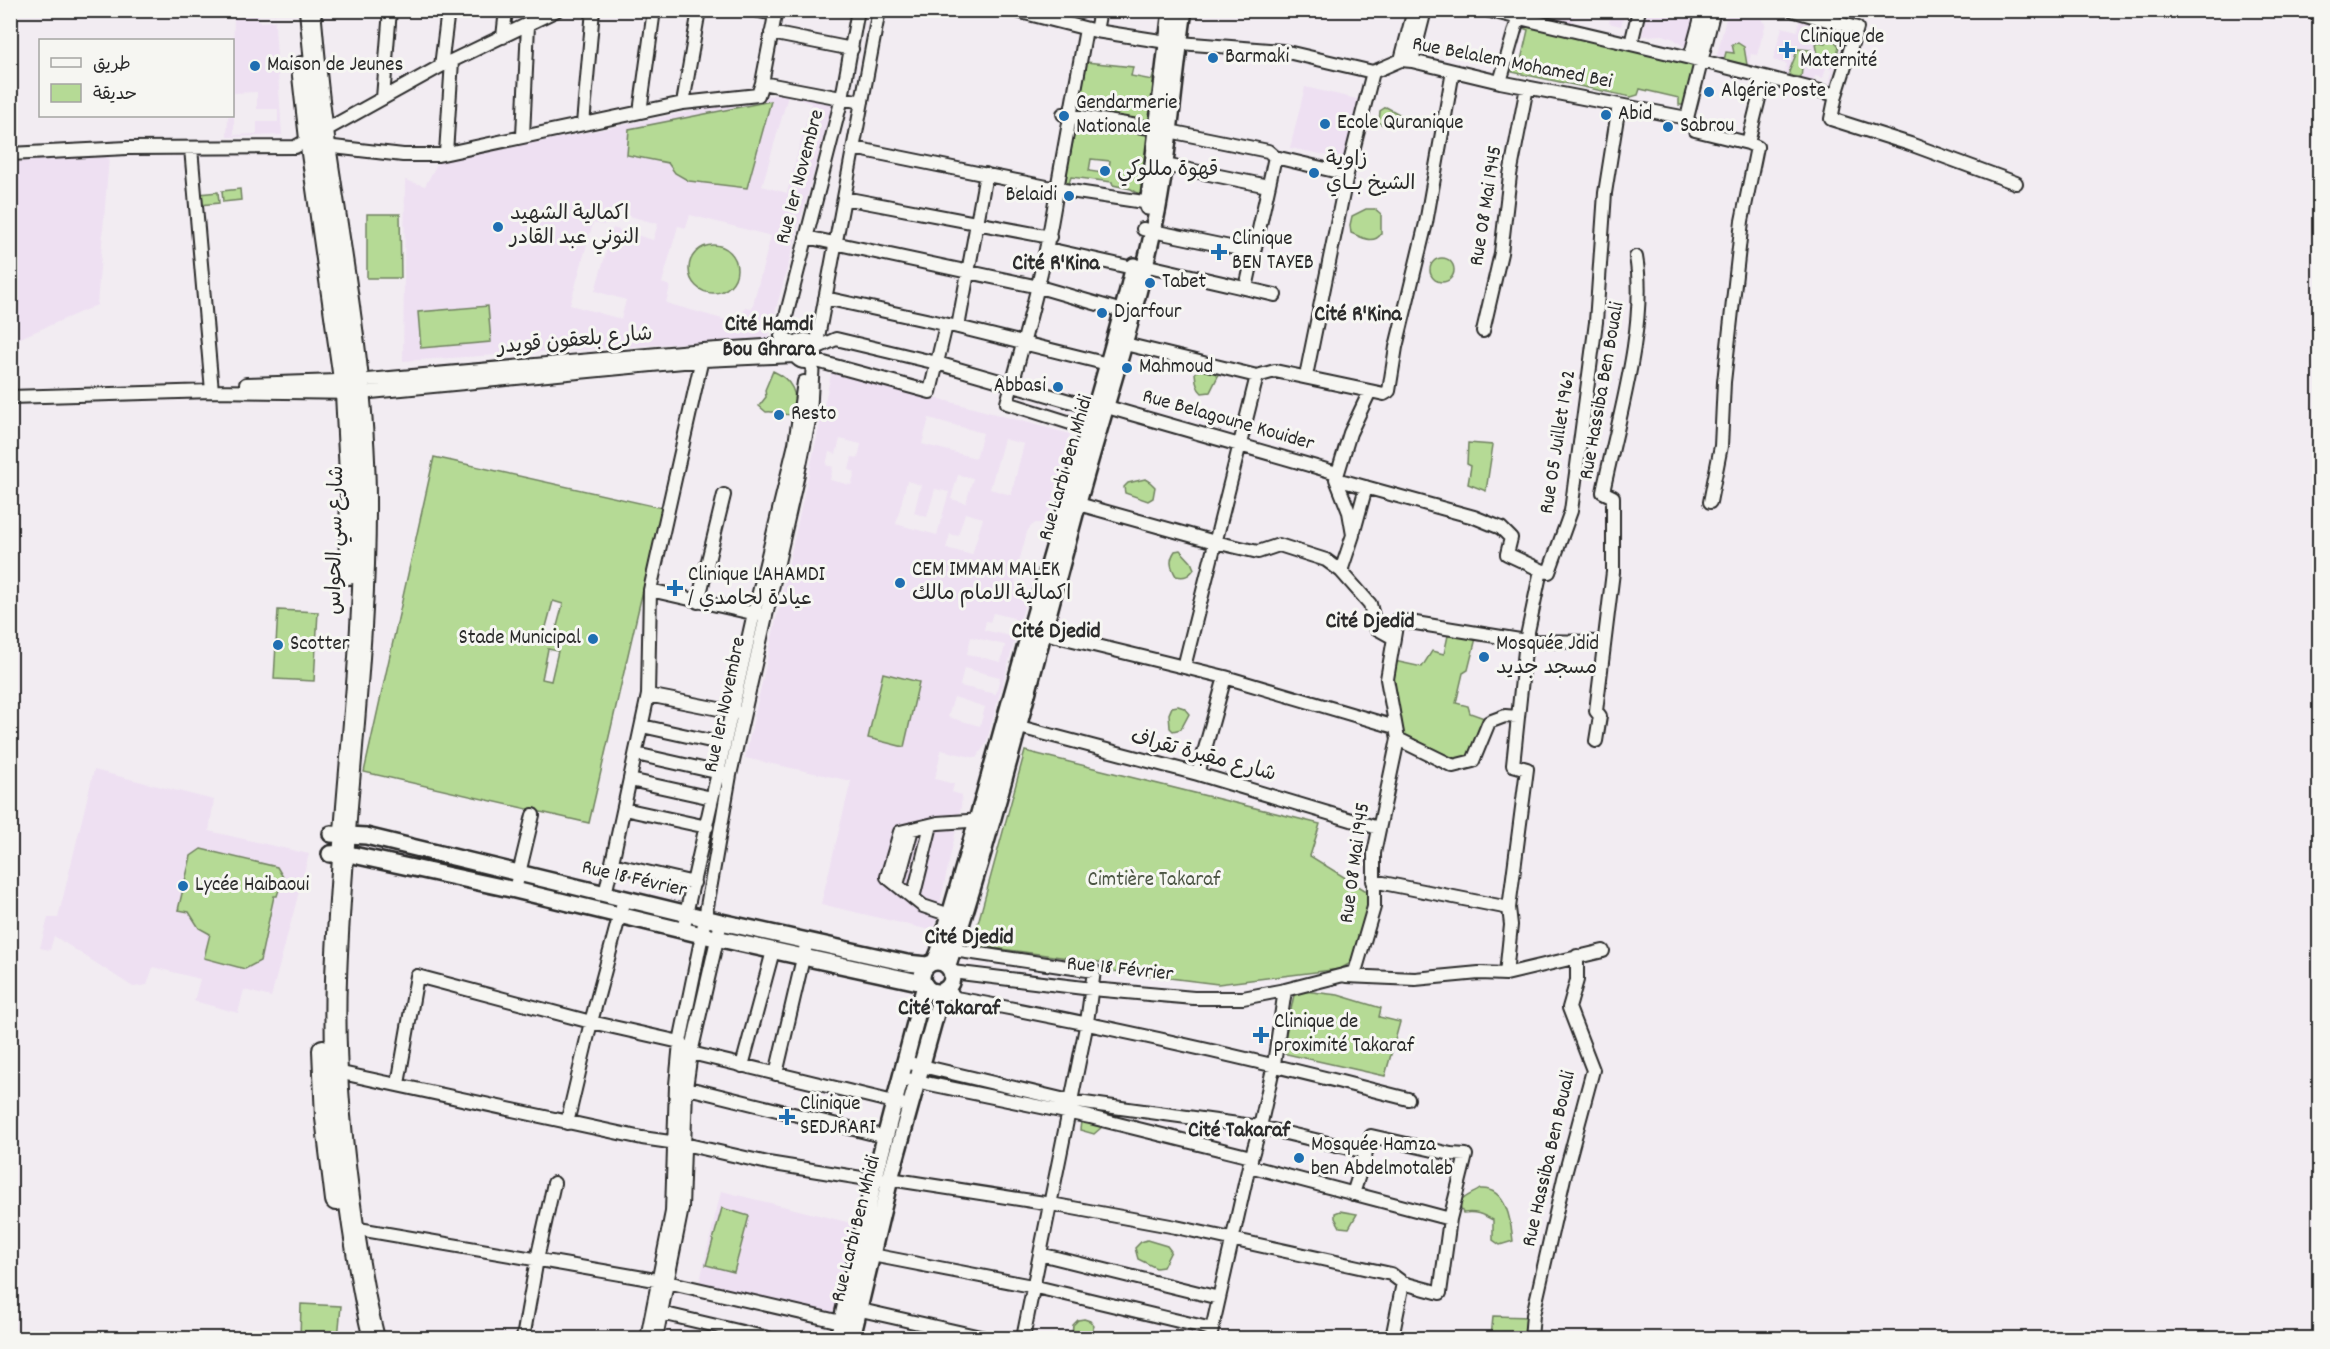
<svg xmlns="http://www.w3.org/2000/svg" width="2330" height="1349" font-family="Dekko,'Playpen Sans Arabic',sans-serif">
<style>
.built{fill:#eee0f2;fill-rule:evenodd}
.green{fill:#b5da95;stroke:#708260;stroke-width:1.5;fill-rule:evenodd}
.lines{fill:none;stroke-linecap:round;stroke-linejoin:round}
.minor-casing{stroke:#2b2b2b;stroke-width:16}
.tertiary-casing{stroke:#2b2b2b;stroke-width:20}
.primary-casing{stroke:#2b2b2b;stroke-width:24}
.minor{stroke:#f6f6f2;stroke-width:12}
.tertiary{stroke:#f6f6f2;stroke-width:15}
.primary{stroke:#f6f6f2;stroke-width:20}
.poi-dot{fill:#1f6fb2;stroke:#f6f6f2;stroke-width:2}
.labels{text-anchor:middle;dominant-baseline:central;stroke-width:6;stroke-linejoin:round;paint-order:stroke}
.poi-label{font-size:21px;fill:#2b2b2b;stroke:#f6f6f2;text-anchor:start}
.street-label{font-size:21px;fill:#2b2b2b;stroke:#f6f6f2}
.park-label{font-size:21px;fill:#4e5746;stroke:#f6f6f2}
.neighbourhood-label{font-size:22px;font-weight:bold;fill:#2b2b2b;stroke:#f6f6f2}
</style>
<rect width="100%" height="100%" fill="#f2ecf2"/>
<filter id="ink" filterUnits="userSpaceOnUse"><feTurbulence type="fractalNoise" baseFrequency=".0167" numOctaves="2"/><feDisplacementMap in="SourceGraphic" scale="12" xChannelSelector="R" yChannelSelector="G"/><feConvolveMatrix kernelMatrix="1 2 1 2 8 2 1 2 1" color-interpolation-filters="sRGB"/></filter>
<g filter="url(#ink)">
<path class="built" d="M234,11H258L259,22L274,21V11L282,135L227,137L228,116H232ZM257,92V109H278V122H257V134L234,135V93Z
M1526,11L1550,16L1552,11H1575L1572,24L1600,31L1605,11L1600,31L1624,37L1631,11L1624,38L1555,21L1550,16Z
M1608,11H1625L1621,26L1609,23L1612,12Z
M1647,11H1695L1686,48L1674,39L1663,35L1642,36Z
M1728,11H1764L1762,21L1766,23L1757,55L1751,54L1748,66L1784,76L1787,64L1773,60L1782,27L1797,31L1800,18L1773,11L1846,28L1829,89L1716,59ZM1798,49H1808L1801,67L1802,72L1792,61ZM1826,67L1833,69L1828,88L1813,83L1815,76L1823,78Z
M1305,87L1361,100L1346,159L1290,148Z
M789,92L833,103L768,338L403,361L405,180L425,186L438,162ZM788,96L811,103L787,193L762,186ZM668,163L747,187L700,182L675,173ZM608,210L658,224L653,240L613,228L595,291L626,300L621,319L570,305L593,223L604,225ZM690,215L771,236L752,308L745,307L740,324L666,303L670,286L662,283L678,226L686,228Z
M109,157L97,305L11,342V162Z
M832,370L1070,434L1047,523H1036L1031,526L1027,532L1015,577L1016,589L1019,595L1026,599L986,744L976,758L941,750L935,779L954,784L952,792L962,795L961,807L934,931L821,904L851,781L745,758ZM929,418L983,433L976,458L922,444ZM840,439L861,444L858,458L852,457L849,470L855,472L851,485L830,480L833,467L826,465L829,452L836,454ZM1004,439L1024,444L1011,495L990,489ZM958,475L973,478L966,503L951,499ZM907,481L921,485L914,513L927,517L935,489L949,492L937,535L896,524ZM965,513L983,518L972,555L946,548L950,534L958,536ZM993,613L1014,618L1010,636L984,630L986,621L990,622ZM971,637L1005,645L1001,662L967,654ZM964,668L1000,677L996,694L960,686ZM954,697L985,707L980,726L948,717Z
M94,770L214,800L209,831L309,854L271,997L244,990L238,1013L194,1001L200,979L153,967L147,985L133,987L54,936L50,950L40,948L48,918H58Z
M721,1191L855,1224L834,1318L699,1285Z"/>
<path class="green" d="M1524,25L1696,65L1685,105H1679V98L1640,89L1638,95L1631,97L1512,72L1513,68L1519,69L1528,30L1523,28Z
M1830,36L1839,46L1837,55L1831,65L1819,60L1816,44L1818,42L1826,43Z
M1738,43L1744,47L1747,65L1724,60L1726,52L1734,53L1732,44Z
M1798,49L1811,50L1810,55C1800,61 1803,67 1801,77L1790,76L1789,72Z
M1086,62L1133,67L1131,76L1152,80L1154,71L1158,75L1154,119L1150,123L1078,111Z
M771,101L747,188L689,181L675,173L668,163L627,155L629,129Z
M1386,107L1401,115L1403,122L1400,126H1386L1379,123L1380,111Z
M1077,122L1147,134L1151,138L1144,190L1141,195L1131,189L1113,185L1112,182L1071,177L1069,183H1064ZM1091,159L1110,161L1108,174L1089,171Z
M240,189L241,200L223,202L222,191Z
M218,192L219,203L200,205L199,194Z
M1366,209H1375L1381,214V234C1373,245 1361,237 1351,233L1350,225L1352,216Z
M367,214H400L401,278H367Z
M689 269a24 24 0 1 1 48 0a24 24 0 1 1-48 0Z
M1430 270a12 12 0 1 1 24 0a12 12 0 1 1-24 0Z
M488,306L491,342L421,348L418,312Z
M1201,369L1214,371L1218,376L1210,392L1202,393C1196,388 1196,381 1195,373Z
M773,371C791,379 800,394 792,414C783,417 776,410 766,412L759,406L766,397L765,390Z
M1468,443L1493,445L1486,491L1468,484L1471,466L1467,464Z
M434,457L662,508L589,823L364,772ZM553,601L563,604L553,641L543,638ZM548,649L558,651L551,681L542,679Z
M1145,479L1150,482L1155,487L1153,498L1148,501L1125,493L1124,487L1128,483Z
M1180,550L1191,562L1194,569C1189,576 1185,578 1176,576C1170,566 1169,560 1175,551Z
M278,610L318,612L314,681L274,679Z
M1449,631L1476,638L1468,670L1463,673L1456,703L1468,706L1470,713L1484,718L1482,723L1483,728L1470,760L1456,762L1413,744L1401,733L1391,676L1394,661L1422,667L1432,651L1444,654Z
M883,673L919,682L904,747L868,738Z
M1178,706L1184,708L1189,714L1181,729L1173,731L1170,728L1169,714L1172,707Z
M1025,751L1320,824L1310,856L1368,892L1367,907L1354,961L1340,969L1218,984L1105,970V963L972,945Z
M201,849L277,867L283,877L277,896H274L260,961L245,969L204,958L210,934L199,928L189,912L178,910L191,856Z
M1295,990L1338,995L1381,1008L1379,1017L1400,1022L1385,1076L1282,1053Z
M1081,1121L1099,1123L1102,1127L1094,1134L1080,1130Z
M1480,1189C1507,1187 1511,1222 1513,1241L1500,1245L1493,1240V1220C1482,1214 1475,1211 1463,1213C1454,1198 1470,1196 1480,1189Z
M722,1208L749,1216L734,1272L706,1265Z
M1340,1211L1357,1214L1349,1228L1340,1227L1335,1218V1213Z
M1147,1240L1167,1246L1171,1251L1163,1267L1156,1268L1138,1259L1135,1248L1141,1242Z
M301,1304L341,1306L338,1338H300Z
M1493,1316L1531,1317L1527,1338H1491Z
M1084,1319L1090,1321L1094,1326L1089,1338H1074L1072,1335L1073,1325L1078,1320Z"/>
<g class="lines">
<defs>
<path id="minor" d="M754,10L775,14
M776,10L762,83L862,102
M1013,10L1096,31L1167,42L1283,51L1373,72L1401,60L1412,61L1500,82L1687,118
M1486,10L1690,58L1703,10
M1792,10L1816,17
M1818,10L1816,17L1857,28L1836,95
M2311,10L2320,16
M1096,31L1100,10
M771,33L852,49
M503,37L506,10
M1631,44L1639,10
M1690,58L1836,95L1831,119L1910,144L2016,183
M1401,60L1414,10
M1412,61L1425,10
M441,66L448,10
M1500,82L1518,19
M383,98L390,10
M683,103L758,95L762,83
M640,112L654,10
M1063,114L1169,131L1268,151L1275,157L1347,174L1373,72
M1687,118L1695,130L1748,143L1764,78
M1687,118L1714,10
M583,124L593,10
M523,136L528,25
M325,146L403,155H438L683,103L699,10
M191,148L212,391
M854,148L1057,189L1086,29
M446,153L452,61
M10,154L127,148L295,147L441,66L557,10
M1165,165L1268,186
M844,198L1050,237
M1143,229L1254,252L1275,157
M806,237L1039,287L1129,313
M1048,249L1133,268
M1144,265L1275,295
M1246,288L1254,252
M825,298L958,327L1116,366
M958,327L986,174
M1483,331L1501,253L1510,175L1527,87
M794 351a11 11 0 1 1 22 0a11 11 0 1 1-22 0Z
M795,344L781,336L842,98L858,10
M1125,344L1257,376L1275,371L1370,391
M816,348L879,10
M816,348L836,339L937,363L1104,411
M1306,376L1347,174
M246,384L368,380L703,350L796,344
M10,397L212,391L360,393L704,360L795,356
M1107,407L1337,473
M1096,431L1007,403C1027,330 1046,263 1057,189L1157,204
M1336,479L1474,517L1501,528L1511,538L1507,554L1541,570
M1710,502L1721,446L1724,382L1742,221L1757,147L1748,143
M1354,531L1366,487
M1341,571L1353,535L1349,512L1336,479L1350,433L1370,391L1384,394L1389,391L1396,347L1426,223L1453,71
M650,590L761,615
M698,602L724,495
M1036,631L1225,677L1395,727
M1394,638L1397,620L1526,641L1603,642
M1184,667L1257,376
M648,695L739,713
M1012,725L1198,774L1378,828
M642,726L724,744
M1398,739L1453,766L1473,761L1489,722L1505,716L1517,717
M1596,741L1600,716L1596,711L1613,572V497L1603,492C1617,424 1648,324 1636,257
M636,754L725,774
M1198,774L1225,677
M630,780L712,798
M624,809L707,827
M612,864L694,883
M1373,881L1509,908
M897,885L912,829
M515,890L533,815
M605,895L648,695L650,590L703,354
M913,898L931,825
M956,917L923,906L887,877L900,832L938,823L983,820
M684,930L686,914L754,613L795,444L804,382
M953,950L1094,971L1087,1022L1023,1338
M952,972L1092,989L1194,998H1243L1285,990L1355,972L1374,907V853L1398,739L1387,679L1394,638L1376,628L1370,604L1341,571L1326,560L1279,545L1258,552L1215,542L1071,502
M1506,974L1511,925L1509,908L1527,769L1513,765L1526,641L1541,570L1549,572L1571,511L1596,322L1605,193L1619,105
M1346,976L1415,979L1479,973L1506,974L1603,951
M946,989L956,998C1108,1026 1258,1060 1408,1099
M905,1062L1070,1101L1260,1127L1366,1152
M742,1066L773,951
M337,1072L642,1138L684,1144L768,1163L874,1180L890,1179L1051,1204L1176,1227L1391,1274L1403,1283L1440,1293L1450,1219L1466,1155L1451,1154L1371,1136L1353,1194
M776,1074L807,941
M901,1078L1090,1117L1251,1157
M398,1084L417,976L591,1022L680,1042L691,1053L902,1104
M680,1086L886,1137
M567,1123L591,1022L624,899
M1249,1166L1450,1219
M353,1228L667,1282L850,1324
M1040,1254L1219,1298
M872,1255L1032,1286L1212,1329
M852,1308L985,1338
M661,1313L768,1338
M523,1338L537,1259L554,1183
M647,1338L672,1212L676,1085L680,1042L702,935L730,775L800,465L810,416L813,360L930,392L946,325
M656,1338L682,1208L686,1088L691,1053L721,922
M1210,1338L1249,1166L1260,1127L1274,1064L1285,990
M1392,1338L1403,1283
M1531,1338L1533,1315L1564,1178L1593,1070L1569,1008L1577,980V956"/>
<path id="tertiary" d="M1148,207L1171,10
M331,834L366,836L721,922L907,963L927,965
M330,854L344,853L515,890L702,935L923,983
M935,961L939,952C977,826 1010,698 1047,572C1076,470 1109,369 1134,266
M922 977a15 15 0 1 1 30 0a15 15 0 1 1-30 0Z
M948,965C998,814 1036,657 1078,503C1105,404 1138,308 1158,207C1170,142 1174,76 1184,10
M838,1338L874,1180L925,985
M852,1338L890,1179L942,992"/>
<path id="primary" d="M310,10C314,51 317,91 323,131C340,252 364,374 365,497C366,658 341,818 336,979C333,1062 341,1145 353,1226C359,1264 364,1301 374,1338
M302,67L310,139L346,393L351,495L349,574
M323,1050L326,1118L336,1200"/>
</defs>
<use href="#minor" class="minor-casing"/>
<use href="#tertiary" class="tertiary-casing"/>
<use href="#primary" class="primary-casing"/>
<use href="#minor" class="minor"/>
<use href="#tertiary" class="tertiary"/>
<use href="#primary" class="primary"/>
</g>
</g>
<g class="poi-dot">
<path d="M1784 41h6v6h6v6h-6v6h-6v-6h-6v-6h6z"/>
<circle cx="1213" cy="58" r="6"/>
<circle cx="255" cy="66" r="6"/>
<circle cx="1709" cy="92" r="6"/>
<circle cx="1606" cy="115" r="6"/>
<circle cx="1064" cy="116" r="6"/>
<circle cx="1325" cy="124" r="6"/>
<circle cx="1668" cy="127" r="6"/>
<circle cx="1105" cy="171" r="6"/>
<circle cx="1314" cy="173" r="6"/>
<circle cx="1069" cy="196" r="6"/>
<circle cx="498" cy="227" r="6"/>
<path d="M1216 243h6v6h6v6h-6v6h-6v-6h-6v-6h6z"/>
<circle cx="1150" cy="283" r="6"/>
<circle cx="1102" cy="313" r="6"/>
<circle cx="1127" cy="368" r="6"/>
<circle cx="1058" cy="387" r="6"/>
<circle cx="779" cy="415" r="6"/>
<circle cx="900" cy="583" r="6"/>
<path d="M672 579h6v6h6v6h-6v6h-6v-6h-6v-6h6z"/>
<circle cx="593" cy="639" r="6"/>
<circle cx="278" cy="645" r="6"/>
<circle cx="1484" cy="657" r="6"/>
<circle cx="183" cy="886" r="6"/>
<path d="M1258 1026h6v6h6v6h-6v6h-6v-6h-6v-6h6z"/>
<path d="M784 1108h6v6h6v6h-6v6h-6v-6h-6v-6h6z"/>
<circle cx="1299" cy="1158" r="6"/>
</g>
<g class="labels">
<g class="poi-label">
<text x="1800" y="38">Clinique de<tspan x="1800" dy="24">Maternité</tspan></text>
<text x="1225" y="58">Barmaki</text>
<text x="267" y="66">Maison de Jeunes</text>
<text x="1721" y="92">Algérie Poste</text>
<text x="1076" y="104">Gendarmerie<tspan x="1076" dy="24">Nationale</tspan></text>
<text x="1618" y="115">Abid</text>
<text x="1337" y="124">Ecole Quranique</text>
<text x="1680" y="127">Sabrou</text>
<text x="1326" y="161">زاوية<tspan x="1326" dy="24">الشيخ بــاي</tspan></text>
<text x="1117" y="171">قهوة مللوكي</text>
<text x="1057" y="196" text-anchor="end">Belaidi</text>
<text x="510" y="215">اكمالية الشهيد<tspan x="510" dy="24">النوني عبد القادر</tspan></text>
<text x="1232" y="240">Clinique<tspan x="1232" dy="24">BEN TAYEB</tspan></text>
<text x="1162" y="283">Tabet</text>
<text x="1114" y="313">Djarfour</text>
<text x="1139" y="368">Mahmoud</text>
<text x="1046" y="387" text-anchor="end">Abbasi</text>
<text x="791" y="415">Resto</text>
<text x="912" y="571">CEM IMMAM MALEK<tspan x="912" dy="24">اكمالية الامام مالك</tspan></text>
<text x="688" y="576">Clinique LAHAMDI<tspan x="688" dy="24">/ عيادة لحامدي</tspan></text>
<text x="581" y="639" text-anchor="end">Stade Municipal</text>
<text x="290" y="645">Scotter</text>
<text x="1496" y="645">Mosquée Jdid<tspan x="1496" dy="24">مسجد جديد</tspan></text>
<text x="195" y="886">Lycée Haibaoui</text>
<text x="1274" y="1023">Clinique de<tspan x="1274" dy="24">proximité Takaraf</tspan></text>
<text x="800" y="1105">Clinique<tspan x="800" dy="24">SEDJRARI</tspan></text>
<text x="1311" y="1146">Mosquée Hamza<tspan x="1311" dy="24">ben Abdelmotaleb</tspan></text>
</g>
<g class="street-label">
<text transform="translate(1512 64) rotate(11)">Rue Belalem Mohamed Bei</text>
<text transform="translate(801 177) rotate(-75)">Rue 1er Novembre</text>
<text transform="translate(1487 206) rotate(-81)">Rue 08 Mai 1945</text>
<text transform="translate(575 342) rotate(-5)">شارع بلعقون قويدر</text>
<text transform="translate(1603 391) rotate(-80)">Rue Hassiba Ben Bouali</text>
<text transform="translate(1228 421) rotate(16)">Rue Belagoune Kouider</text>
<text transform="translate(1559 442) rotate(-81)">Rue 05 Juillet 1962</text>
<text transform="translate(1067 468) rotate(-74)">Rue Larbi Ben Mhidi</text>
<text transform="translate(337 540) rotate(-89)">شارع سي الحواس</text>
<text transform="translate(726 705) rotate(-78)">Rue 1er Novembre</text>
<text transform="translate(1203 757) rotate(15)">شارع مقبرة تقراف</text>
<text transform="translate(1356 863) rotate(-82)">Rue 08 Mai 1945</text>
<text transform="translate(634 880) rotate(13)">Rue 18 Février</text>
<text transform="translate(1120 970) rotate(6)">Rue 18 Février</text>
<text transform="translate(1550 1159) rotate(-77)">Rue Hassiba Ben Bouali</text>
<text transform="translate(857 1229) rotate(-76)">Rue Larbi Ben Mhidi</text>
</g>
<g class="park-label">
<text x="1154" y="881">Cimtière Takaraf</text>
</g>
<g class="neighbourhood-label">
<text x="1056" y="264">Cité R'Kina</text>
<text x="1358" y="315">Cité R'Kina</text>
<text x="769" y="325">Cité Hamdi<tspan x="769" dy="25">Bou Ghrara</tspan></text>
<text x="1370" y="622">Cité Djedid</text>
<text x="1056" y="632">Cité Djedid</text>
<text x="969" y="938">Cité Djedid</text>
<text x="949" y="1009">Cité Takaraf</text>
<text x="1239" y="1131">Cité Takaraf</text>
</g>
</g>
<rect width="2330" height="1349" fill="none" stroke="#f6f6f2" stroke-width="36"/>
<rect x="18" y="18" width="2294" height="1313" fill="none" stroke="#2b2b2b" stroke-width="2" filter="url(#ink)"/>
<rect x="39" y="39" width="195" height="78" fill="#f6f6f2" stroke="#a5a5a2" stroke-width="1.5"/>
<rect x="51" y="58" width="30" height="9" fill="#f6f6f2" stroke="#a5a5a2" stroke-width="1.5"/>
<text x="93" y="69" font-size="18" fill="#2b2b2b">طريق</text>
<rect x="51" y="84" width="30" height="18" fill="#b5da95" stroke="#a5a5a2" stroke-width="1.5"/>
<text x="93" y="99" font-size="18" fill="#2b2b2b">حديقة</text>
</svg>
